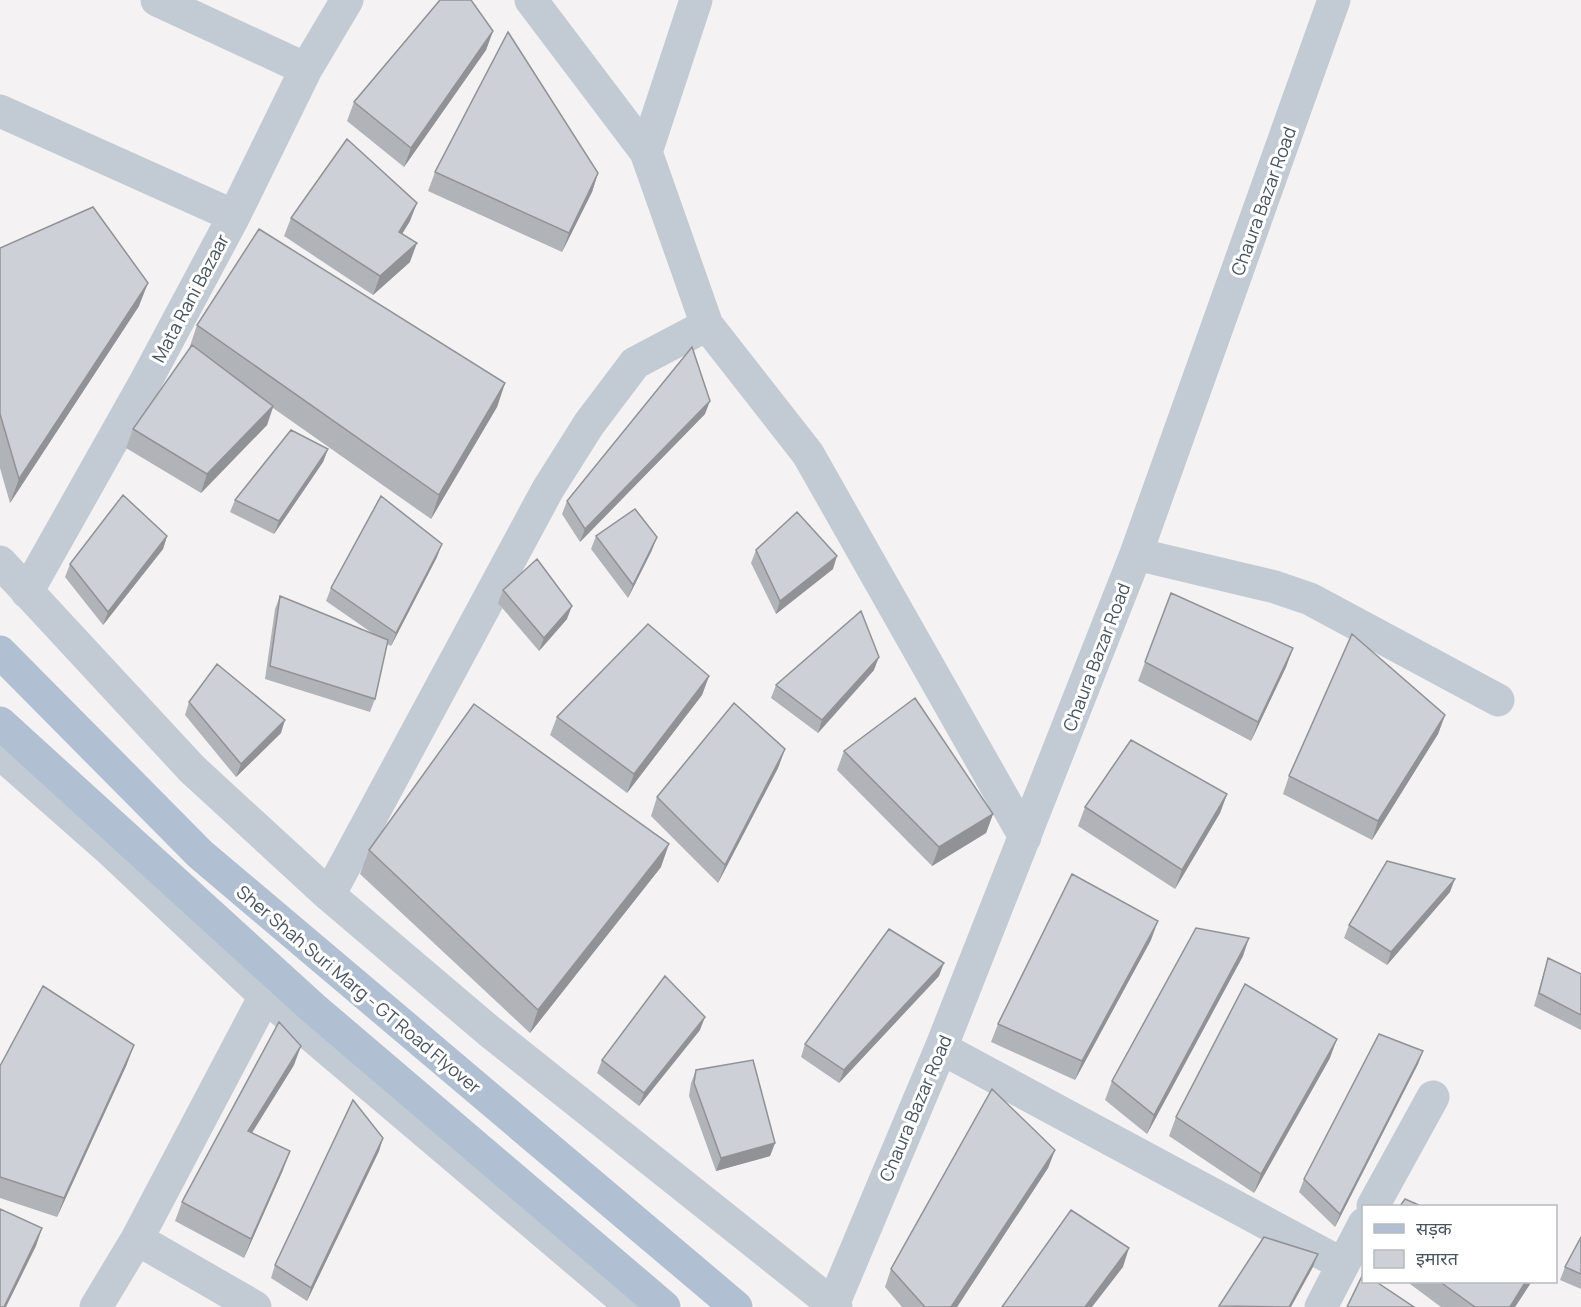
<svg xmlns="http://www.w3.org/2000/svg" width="1581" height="1307" font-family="Manrope,'Noto Sans Devanagari',sans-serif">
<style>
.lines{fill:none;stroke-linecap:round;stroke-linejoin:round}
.minor{stroke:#c2cbd4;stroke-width:33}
.major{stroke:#b0bfd1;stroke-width:33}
.wall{fill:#b0b3b8}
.shaded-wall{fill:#909296}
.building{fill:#cdd0d6;stroke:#909296;stroke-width:1.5}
.labels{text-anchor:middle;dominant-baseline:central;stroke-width:6;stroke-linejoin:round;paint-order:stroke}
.street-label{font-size:18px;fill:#485460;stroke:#fff}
</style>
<rect width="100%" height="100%" fill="#f4f2f2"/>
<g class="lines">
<path class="minor" d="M157,0L306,69
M531,0L646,152L707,325L808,454L1025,837
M0,111L234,216
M646,152L696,0
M1136,554L1275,587L1310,599L1498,700
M0,562L192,769L329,895L489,1031L836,1307
M27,592L147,379L234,216L306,69L347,0
M0,753L108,848L265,996L632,1307
M329,895L548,489L589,424L635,363L707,325
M941,1048L1342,1264
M1373,1206L1433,1097
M137,1239L255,1307
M96,1307L137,1239L265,996
M832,1307L941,1048L1136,554L1334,0
M1321,1307L1364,1224"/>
<path class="major" d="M0,652L200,854L736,1307
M0,723L313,1008L664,1307"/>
</g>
<path class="wall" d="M493,31L486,50L404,167L347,121L354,102Z
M435,172L598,173L592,192L562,252L428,191Z
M291,218L410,221L402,234L410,262L373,295L284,236Z
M0,248L139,306L10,503L0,468Z
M197,325L505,383L497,407L431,519L273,408L267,425L201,493L126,448L133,429L189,349Z
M705,414L580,542L562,514L567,501Z
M328,449L323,462L274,534L230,512L235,500Z
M167,536L163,549L103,625L65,577L70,564Z
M596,536L652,550L628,598L591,549Z
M756,550L833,569L776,614L751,563Z
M437,557L391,646L387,644L375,699L370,712L265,679L275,609L280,596L375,635L326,601L331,588Z
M503,590L567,619L539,651L498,603Z
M1171,593L1293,648L1286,667L1251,741L1138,681Z
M874,670L818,733L771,698L776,685Z
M709,676L702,695L627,793L550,735L557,717Z
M189,702L281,733L236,777L185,715Z
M1445,715L1438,734L1372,840L1283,794L1289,776Z
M785,749L778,768L718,883L651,816L657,797Z
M844,751L993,814L986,833L932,866L837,770Z
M1227,794L1220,813L1175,889L1078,826L1085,807Z
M369,850L661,867L530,1033L360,874Z
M1450,892L1387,965L1344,938L1349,925Z
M1151,940L1075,1080L991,1042L998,1024Z
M1243,956L1147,1134L1105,1100L1112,1081Z
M1548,958L1581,974V1030L1534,1006Z
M939,976L839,1083L801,1057L805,1044Z
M700,1030L639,1106L597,1073L602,1060Z
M1423,1051L1418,1064L1335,1227L1299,1192L1304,1179Z
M1330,1058L1254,1193L1169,1136L1176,1117Z
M127,1064L57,1217L0,1198V1066Z
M294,1065L252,1133L283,1170L244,1258L175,1221L182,1202Z
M696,1070L775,1143L770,1156L716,1171L689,1096L691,1083Z
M383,1138L379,1151L307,1301L271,1278L275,1265Z
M1055,1150L1048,1168L957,1307H902L885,1287L891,1269Z
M1581,1237V1289L1560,1280L1565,1267Z
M1406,1281H1532L1515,1307H1441Z"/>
<path class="shaded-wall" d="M493,31L486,50L404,167L411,148Z
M598,173L592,192L562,252L569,233Z
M417,203L410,221L392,250L399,232Z
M417,243L410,262L373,295L380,276Z
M148,283L139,306L10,503L19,479Z
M505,383L497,407L431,519L439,495Z
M710,401L705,414L580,542L585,529Z
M273,406L267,425L201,493L207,474Z
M328,449L323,462L274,534L279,521Z
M167,536L163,549L103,625L108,612Z
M657,537L652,550L628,598L633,585Z
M442,544L437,557L391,646L396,633Z
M837,556L833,569L776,614L780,601Z
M572,606L567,619L539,651L544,638Z
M1293,648L1286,667L1251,741L1258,722Z
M879,657L874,670L818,733L822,720Z
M709,676L702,695L627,793L634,774Z
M1445,715L1438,734L1372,840L1378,821Z
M285,720L281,733L236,777L241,764Z
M785,749L778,768L718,883L725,865Z
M1227,794L1220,813L1175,889L1182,870Z
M993,814L986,833L932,866L939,847Z
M669,844L661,867L530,1033L538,1010Z
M1455,879L1450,892L1387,965L1391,952Z
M1158,921L1151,940L1075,1080L1082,1061Z
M1249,938L1243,956L1147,1134L1154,1115Z
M944,963L939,976L839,1083L844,1070Z
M705,1017L700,1030L639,1106L644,1093Z
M1337,1039L1330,1058L1254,1193L1261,1174Z
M134,1045L127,1064L57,1217L64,1198Z
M301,1046L294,1065L241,1150L248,1131Z
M1423,1051L1418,1064L1335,1227L1340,1214Z
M383,1138L379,1151L307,1301L311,1288Z
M775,1143L770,1156L716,1171L721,1158Z
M1055,1150L1048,1168L957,1307H951Z
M290,1151L283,1170L244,1258L251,1239Z
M42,1228L36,1246L6,1307H4Z
M1129,1248L1123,1267L1092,1307H1085Z
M1318,1254L1313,1267L1291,1307H1289Z
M1526,1281H1532L1515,1307H1510Z"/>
<path class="building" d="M440,0H471L493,31L411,148L354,102Z
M508,32L598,173L569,233L435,172Z
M347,139L417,203L399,232L417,243L380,276L291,218Z
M93,207L148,283L19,479L0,414V248Z
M259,229L505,383L439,495L197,325Z
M192,345L273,406L207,474L133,429Z
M692,347L710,401L585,529L567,501Z
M291,430L328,449L279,521L235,500Z
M123,495L167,536L108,612L70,564Z
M381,496L442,544L396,633L331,588Z
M635,509L657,537L633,585L596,536Z
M797,512L837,556L780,601L756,550Z
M537,559L572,606L544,638L503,590Z
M1171,593L1293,648L1258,722L1145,662Z
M280,596L388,640L375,699L270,666Z
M861,611L879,657L822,720L776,685Z
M648,624L709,676L634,774L557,717Z
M1352,634L1445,715L1378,821L1289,776Z
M217,664L285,720L241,764L189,702Z
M915,698L993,814L939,847L844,751Z
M734,703L785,749L725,865L657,797Z
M474,704L669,844L538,1010L369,850Z
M1131,740L1227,794L1182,870L1085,807Z
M1387,861L1455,879L1391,952L1349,925Z
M1072,874L1158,921L1082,1061L998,1024Z
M1196,928L1249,938L1154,1115L1112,1081Z
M889,929L944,963L844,1070L805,1044Z
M1548,958L1581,974V1015L1539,993Z
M665,976L705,1017L644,1093L602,1060Z
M1245,984L1337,1039L1261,1174L1176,1117Z
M43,986L134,1045L64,1198L0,1177V1066Z
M279,1022L301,1046L248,1131L290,1151L251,1239L182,1202Z
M1379,1034L1423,1051L1340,1214L1304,1179Z
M753,1060L775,1143L721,1158L694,1083L696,1070Z
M992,1089L1055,1150L951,1307H925L891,1269Z
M353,1100L383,1138L311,1288L275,1265Z
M1405,1199L1421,1206H1400Z
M0,1209L42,1228L4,1307H0Z
M1071,1210L1129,1248L1085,1307H1002Z
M1264,1237L1318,1254L1289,1307L1219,1306Z
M1581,1237V1274L1565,1267Z
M1363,1274L1364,1281H1375L1414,1307H1347Z
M1439,1281H1526L1510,1307H1475Z"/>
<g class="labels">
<g class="street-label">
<text transform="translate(1263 201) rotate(-70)">Chaura Bazar Road</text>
<text transform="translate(190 298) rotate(-62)">Mata Rani Bazaar</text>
<text transform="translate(1096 657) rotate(-69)">Chaura Bazar Road</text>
<text transform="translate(359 989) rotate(40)">Sher Shah Suri Marg - GT Road Flyover</text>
<text transform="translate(915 1108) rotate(-67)">Chaura Bazar Road</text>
</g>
</g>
<rect x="1362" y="1205" width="195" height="78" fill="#ffffff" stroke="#b6bbbf" stroke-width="1.5"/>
<rect x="1374" y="1224" width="30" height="9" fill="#b0bfd1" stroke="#b6bbbf" stroke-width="1.5"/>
<text x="1416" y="1235" font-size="18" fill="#485460">सड़क</text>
<rect x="1374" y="1250" width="30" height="18" fill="#cdd0d6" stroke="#b6bbbf" stroke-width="1.5"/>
<text x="1416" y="1265" font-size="18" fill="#485460">इमारत</text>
</svg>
